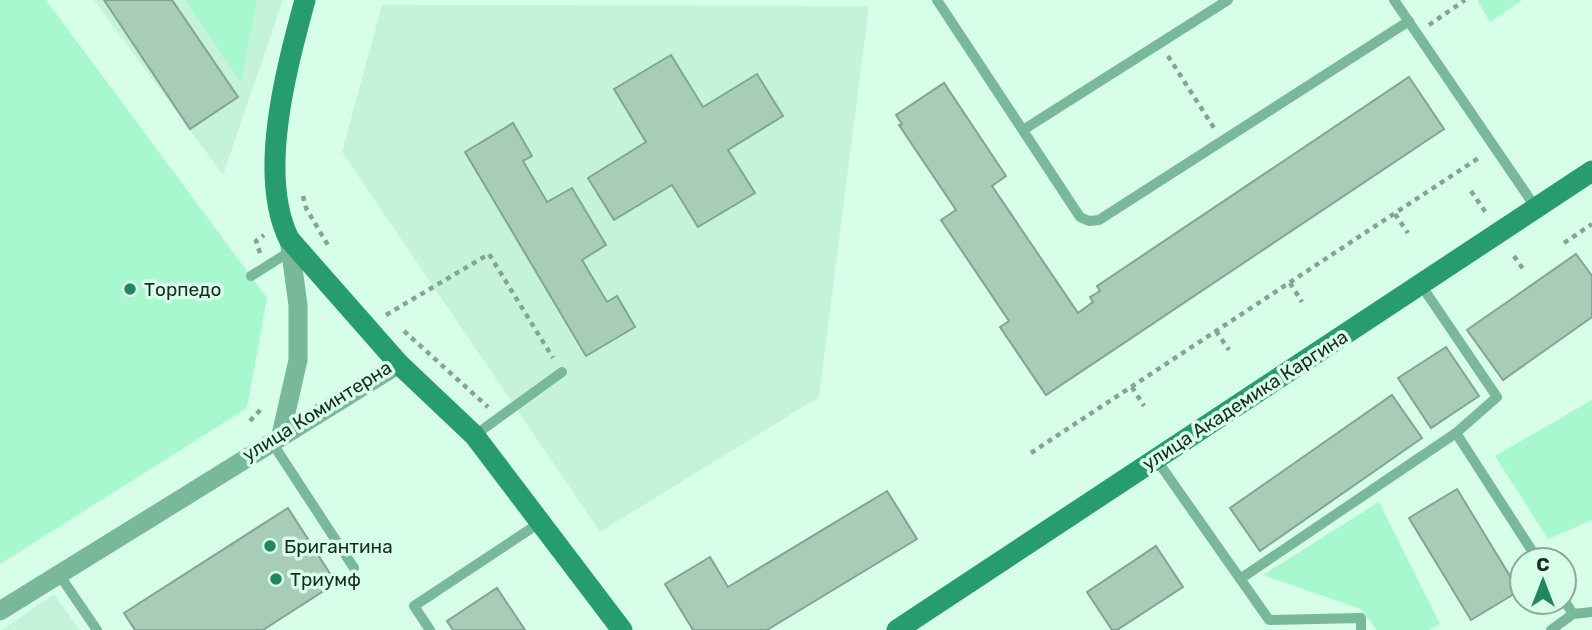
<svg xmlns="http://www.w3.org/2000/svg" width="1592" height="630" font-family="Rubik,sans-serif">
<style>
.built{fill:#c4f3da}
.green{fill:#a7f7cf}
.building{fill:#a7cdb9;stroke:#80a592;stroke-width:2}
.lines{fill:none;stroke-linecap:round;stroke-linejoin:round}
.path{stroke:#86a394;stroke-width:4.5;stroke-dasharray:5 5;stroke-linecap:butt}
.lane{stroke:#79b99a;stroke-width:10}
.street{stroke:#79b99a;stroke-width:19}
.secondary{stroke:#279c6f;stroke-width:21}
.poi-dot{fill:#248660;stroke:#d6fee9;stroke-width:2.5}
.labels{text-anchor:middle;dominant-baseline:central;stroke-width:7;stroke-linejoin:round;paint-order:stroke}
.poi-label{font-size:19px;fill:#1b2a22;stroke:#d6fee9;text-anchor:start}
.street-label{font-size:19px;fill:#1b2a22;stroke:#d6fee9}
</style>
<rect width="100%" height="100%" fill="#d6fee9"/>
<path class="built" d="M94,0H283L223,175Z
M382,5L869,6L819,397L600,532L342,152Z
M54,594L80,630H2Z"/>
<path class="green" d="M0,0H46L267,298L247,408L0,564Z
M185,0H257L241,82Z
M1477,0H1522L1490,22Z
M1592,400V520L1548,539L1495,456Z
M1379,502L1440,624L1428,630H1377L1361,609L1263,575Z"/>
<path class="building" d="M104,0H172L238,97L190,129Z
M671,55L703,107L757,74L783,116L728,150L755,193L698,227L672,185L614,220L588,178L646,142L614,89Z
M1409,77L1444,129L1046,395L1000,327L1009,321L941,220L956,210L899,125L902,124L896,115L944,83L1006,176L992,186L1078,313L1093,302L1090,297L1100,291L1097,286Z
M513,123L532,156L523,161L547,202L572,188L606,245L582,260L607,302L617,296L635,327L586,356L465,152Z
M1576,254L1592,276V317L1503,380L1467,330Z
M1446,347L1479,396L1431,428L1398,378Z
M1392,395L1422,438L1260,551L1230,508Z
M1457,489L1519,591L1471,620L1409,518Z
M887,491L917,539L767,630H693L665,584L710,557L728,587Z
M288,508L336,583L263,630H135L124,613Z
M1156,546L1183,587L1117,630H1112L1087,592Z
M497,588L525,630H453L447,621Z"/>
<g class="lines">
<path class="path" d="M1429,25L1465,0
M1168,56L1214,128
M1471,191L1486,213
M303,196L306,208L329,247
M1395,214L1408,233
M1564,243L1592,224
M260,253L256,241L264,235
M1514,256L1523,269
M1290,283L1302,302
M386,315L489,254L553,358
M404,331L488,407
M1216,331L1229,350
M1132,387L1144,406
M250,421L263,407
M1031,453L1480,157"/>
<path class="lane" d="M937,0L1080,217L1089,221L1099,220L1409,21
M1394,0L1536,208
M1023,130L1228,0
M251,276L291,251
M1456,433L1538,560
M475,435L562,372
M271,441L354,568
M1156,459L1269,620L1361,618V630
M58,573L97,630
M1240,579L1456,433L1497,397L1421,285
M1564,600L1573,614
M430,630L414,606L541,522
M1551,630L1573,614L1592,612"/>
<path class="street" d="M281,435L298,360V305L289,239
M0,611L399,364"/>
<path class="secondary" d="M305,0C287,67 257,174 289,239L399,364L474,435L622,630
M897,630L1592,171"/>
</g>
<g class="poi-dot">
<circle cx="130" cy="289" r="7"/>
<circle cx="270" cy="546" r="7"/>
<circle cx="276" cy="579" r="7"/>
</g>
<g class="labels">
<g class="poi-label">
<text x="144" y="289">Торпедо</text>
<text x="284" y="546">Бригантина</text>
<text x="290" y="579">Триумф</text>
</g>
<g class="street-label">
<text transform="translate(1245 400) rotate(-33)">улица Академика Каргина</text>
<text transform="translate(317 411) rotate(-32)">улица Коминтерна</text>
</g>
</g>
<g transform="translate(1543 581)"><circle r="33" fill="#d6fee9" stroke="#8ba999" stroke-width="2"/>
<path d="M0-5L12 26L0 18L-12 26Z" fill="#248660"/>
<text y="-10" font-size="19" font-weight="bold" text-anchor="middle" fill="#1b2a22">С</text>
</g>
</svg>
